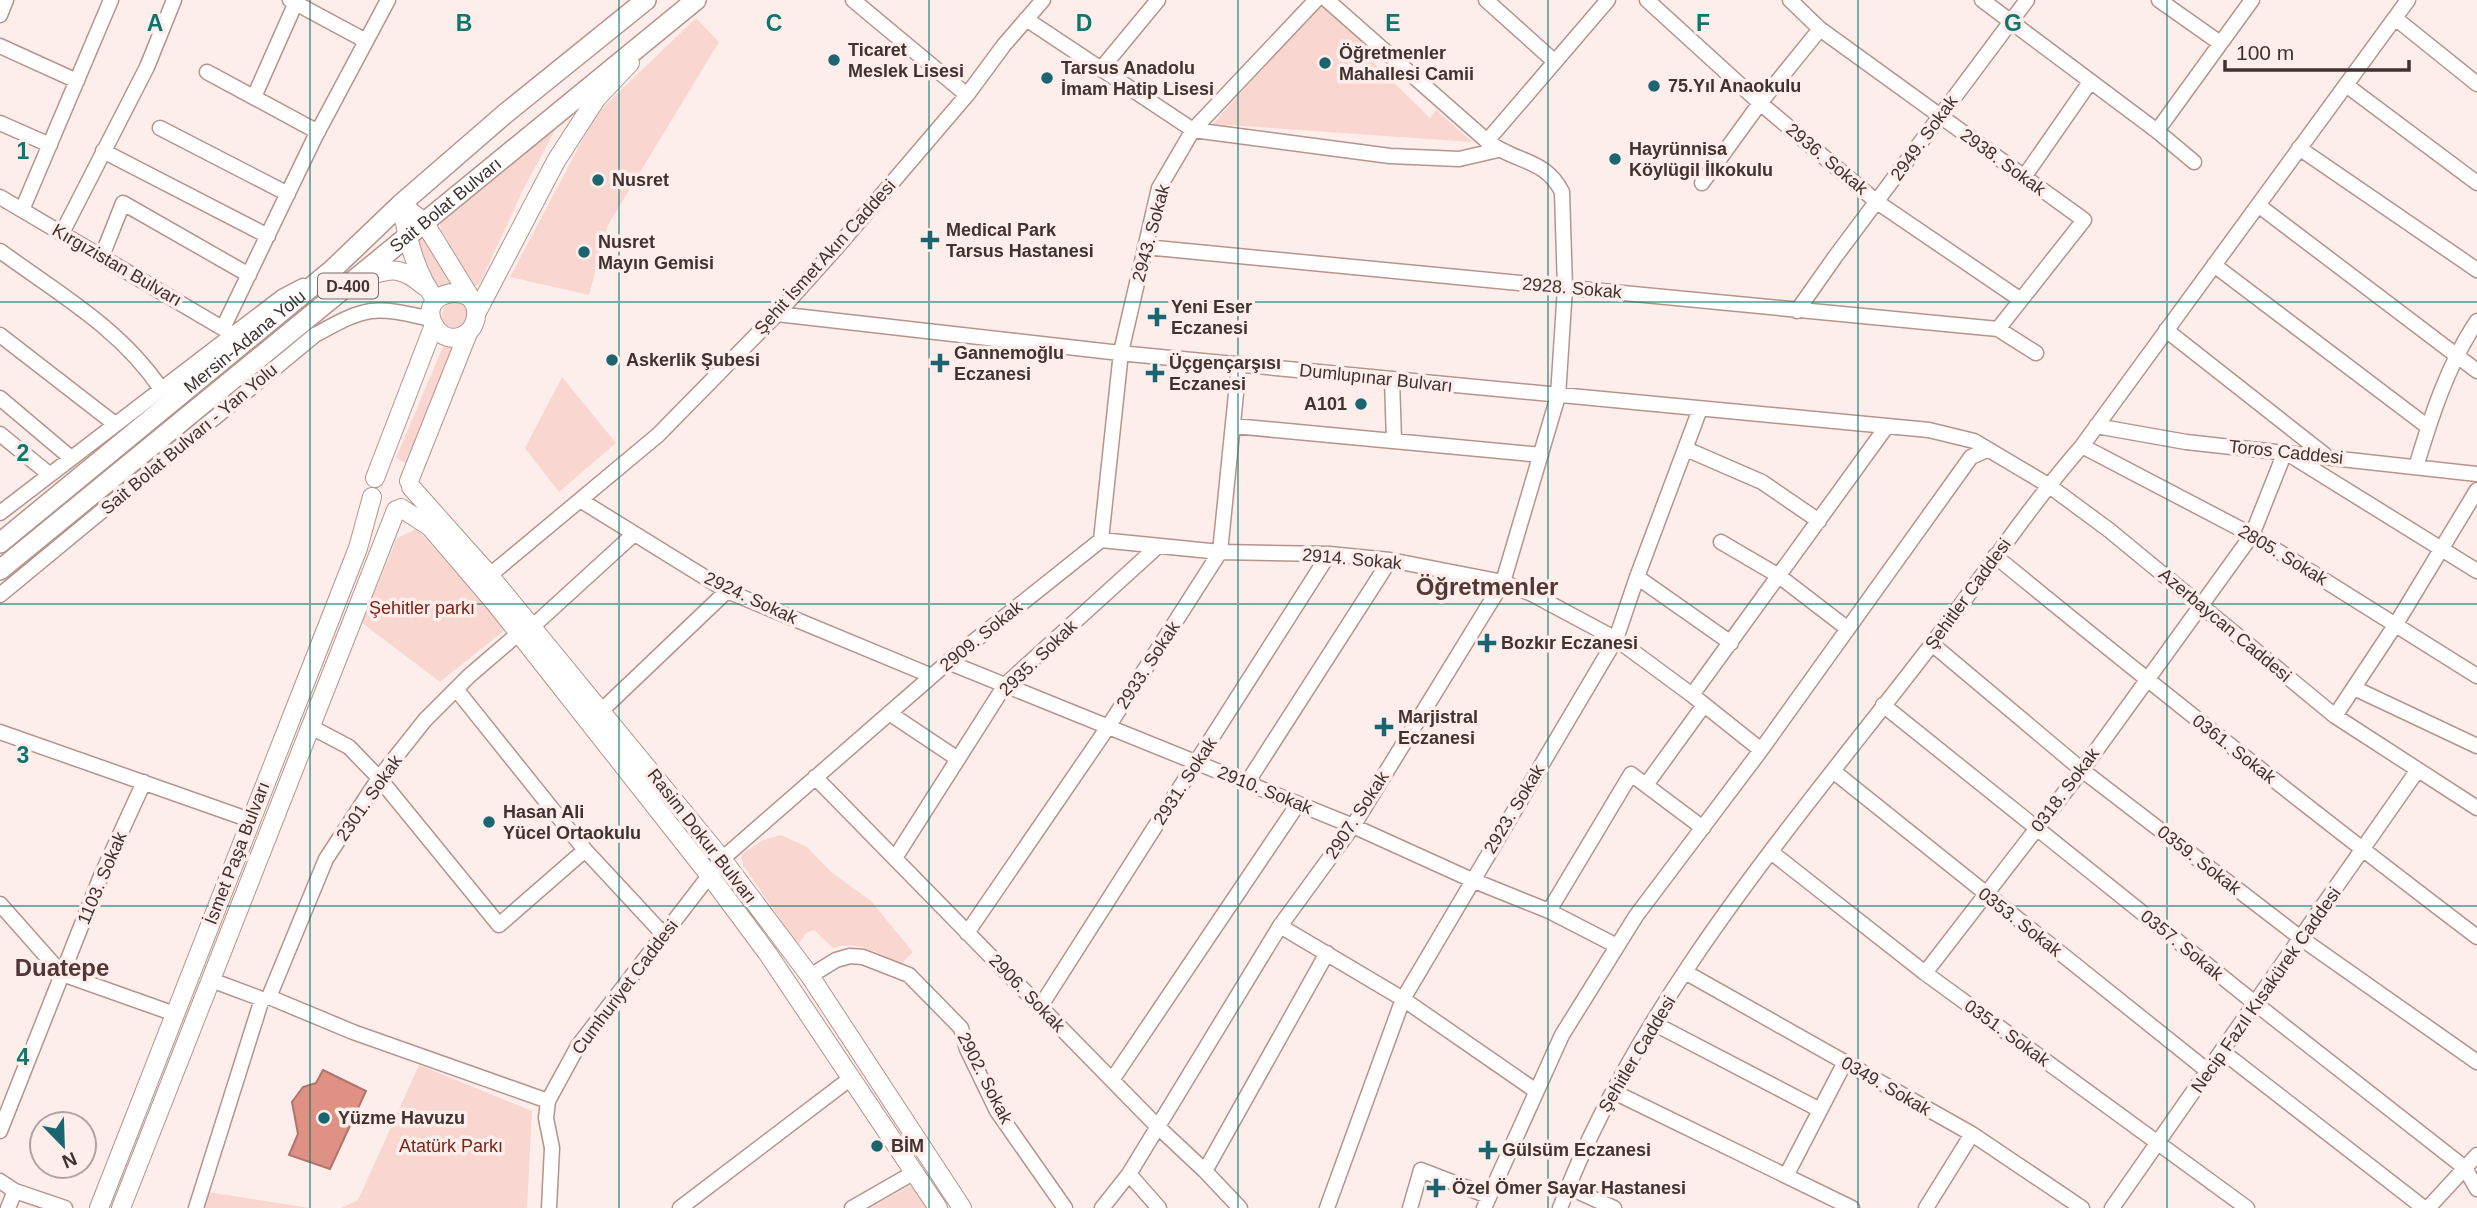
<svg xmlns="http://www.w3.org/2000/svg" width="2477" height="1208" font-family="Arial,sans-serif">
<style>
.green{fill:#f9d7d0}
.water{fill:#df9183;stroke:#af746a;stroke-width:2}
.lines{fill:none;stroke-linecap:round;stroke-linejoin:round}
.minor-casing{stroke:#b5948d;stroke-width:17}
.major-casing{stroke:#b5948d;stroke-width:20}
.highway-casing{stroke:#b5948d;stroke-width:22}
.minor{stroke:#fff;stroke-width:14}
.major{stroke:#fff;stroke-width:18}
.highway{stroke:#fff;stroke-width:19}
.grid{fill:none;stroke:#0f766e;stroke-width:2;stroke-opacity:0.55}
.poi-dot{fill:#1b6571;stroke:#fdeeeb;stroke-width:2.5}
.labels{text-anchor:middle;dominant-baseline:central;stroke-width:7;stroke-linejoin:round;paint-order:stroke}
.shield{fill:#fdeeeb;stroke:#786a67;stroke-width:2}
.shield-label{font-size:16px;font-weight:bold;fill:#3f322f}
.poi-label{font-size:18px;font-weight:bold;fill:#3f322f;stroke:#fdeeeb;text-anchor:start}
.street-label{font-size:18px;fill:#3f322f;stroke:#fdeeeb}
.park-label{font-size:18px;fill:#7d2216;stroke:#fdeeeb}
.district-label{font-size:24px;font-weight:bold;fill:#533732;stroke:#fdeeeb}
.grid-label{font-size:23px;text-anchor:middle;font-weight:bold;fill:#0f766e;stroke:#fdeeeb;stroke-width:7;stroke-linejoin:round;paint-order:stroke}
</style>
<rect width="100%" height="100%" fill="#fdeeeb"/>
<path class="green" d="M1322,1L1372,50L1369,57L1374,63L1430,118L1436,110L1472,142L1213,124Z
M696,18L719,42L608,225L589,295L510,277L596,114Z
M560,121L524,188L479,285L475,286L441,230L440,223Z
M422,234L454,284L434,292L418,238Z
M442 315a13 13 0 1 1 26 0a13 13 0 1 1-26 0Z
M444,344L456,346L405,463L396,458Z
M562,377L616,443L559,492L525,448Z
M417,529L506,629L440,682L362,623L397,538Z
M781,835L807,847L831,872L871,901L913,952L899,966C881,952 856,940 833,948L814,930L806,933L798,945L743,865L741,855L763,840Z
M419,1065L532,1111L527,1208H341L358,1200Z
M913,1184L928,1208H870Z
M208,1192L309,1208H204Z"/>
<path class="water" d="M323,1070L366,1091L330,1169L289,1155L298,1134L292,1102L303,1087L316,1083Z"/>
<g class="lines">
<defs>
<path id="minor" d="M290,0L366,41
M853,0L967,95
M1486,0L1555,62
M1647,0L1760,103L1877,202L2021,300
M1982,0L2157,131L2194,162
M2159,0L2220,43
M0,15L6,0
M2395,18L2477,84
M1026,19L1193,130L1390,156L1459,159L1498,150
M0,46L77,81
M1101,69L1158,0
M207,72L318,132
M2346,85L2477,183
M254,97L297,0
M0,123L50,145
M160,128L288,194
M2157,131L2252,0
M1487,141L1608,0
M2299,148L2477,270
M103,151L268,236
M2024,177L2090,82
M1702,183L1760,103L1820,29
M0,197L229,332
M2258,205L2477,371
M22,210L111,0
M62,233L147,67L174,0
M1145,247L1998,329L2084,220L1820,29L1790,0
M0,251C58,293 121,329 161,389
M102,256L123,203L249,275
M2214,265L2428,427
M1797,311L1835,257L2027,0
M777,314L1129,354L1929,430L1974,441L2048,485L2109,530L2335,716L2477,808
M223,328L315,137L388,0
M1998,329L2036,353
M2166,330L2325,455
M0,335L115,424
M1392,380L1394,441
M0,398L71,458
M1234,426L1541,455
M2096,426L2186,442L2477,474
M0,434L49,474
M2082,446L2252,535L2477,676
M1686,449L1762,482L1819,521
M2416,467C2431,417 2448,364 2477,321
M580,500L727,591L932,676
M0,513L282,297L303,286
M1101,540L1220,552L1329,554L1390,560L1503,582L1532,594L1616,639L1692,695L1761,750
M1721,542L1779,576L1848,629
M1995,556C2154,686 2314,813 2477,937
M490,575L658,435L777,314L838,246L967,95L1004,45L1043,0
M1637,577L1731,643
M0,595L315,335C332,326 351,314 371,311C391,309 412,315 431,319
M532,627L634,534
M1932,644L2082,770L2302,939L2477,1062
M948,662L1353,826L1472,880L1549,911L1617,946
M2354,688L2477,746
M456,689L585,850L664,935
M1692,695L1887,426
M1883,705L2256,1004L2465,1168L2477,1189
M601,711L727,591
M889,713L958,759
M2335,716L2396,624L2477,490
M311,727L349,747L379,778L499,925L585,850
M0,732L250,820
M1833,771L2209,1072
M815,777L1157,1126L1205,1171L1240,1208
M1247,783L1390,560
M1646,785L1704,705
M1771,852L1925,973L2247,1208
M895,858L1005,685L1157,547
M0,904L62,974L175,1014
M1549,911L1631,774L1703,828
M1280,926L1403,999L1536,1091
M967,933L1108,727L1220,552L1239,364
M1685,972L1972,1134L2082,1208
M1925,973L2082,770L2252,535L2285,452L2477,571
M810,976L836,960L850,956L863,957L909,975L961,1028L967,1049L997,1111L1065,1208
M211,980L262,999L269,997L353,1032L548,1101
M269,997L326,859L379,778L425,720L469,676L519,633
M1040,1007L1329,554
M1653,1023L1820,1110
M2223,1052L2424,1208
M1112,1080L1298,804
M1614,1092L1852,1208
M0,1131L101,876L144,782
M1205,1171L1327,953
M1129,1174L1159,1208
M1786,1176L1845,1062
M0,1181L15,1191L65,1208
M1568,1187L1614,1208
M8,1208L15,1191
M196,1208L262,999
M549,1208L552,1148L546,1118L548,1101L578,1046L722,859L948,662L1101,540L1121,352L1159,188L1193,130L1316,0
M680,1208L851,1078
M852,1208L913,1173
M1102,1208L1129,1174L1280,926L1353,826L1503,582L1558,396L1565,288L1562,192C1545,158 1515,163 1487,141L1327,0
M1327,1208L1403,999L1616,639L1637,577L1700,409
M1410,1208L1421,1170L1488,1196
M1484,1208L1562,1035L1636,916L1761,750L1971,457L1987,450
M1560,1208C1638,1000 1798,819 1932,644C1982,578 2027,509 2082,446L2408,0
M1926,1208L1972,1134
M2112,1208L2417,771
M2428,1208L2477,1155"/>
<path id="major" d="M401,204L424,222L475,305C483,334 448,351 434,325C420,301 450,284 471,298
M401,204C407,236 415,274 436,300
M357,279C389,270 398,263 424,286
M477,312L556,161L596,99L630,63
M375,478L434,325
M409,481L468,333
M411,487L485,570L722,859L810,976L962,1208
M401,508L430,527L495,603L710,876L768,954L938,1208
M99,1208L329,622L358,548L372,497
M121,1208L396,510"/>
<g id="highway">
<path id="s1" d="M0,543L332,270L401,204L506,113L646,0"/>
<path id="s2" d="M0,570L696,0"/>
</g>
</defs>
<use href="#minor" class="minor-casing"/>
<use href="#major" class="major-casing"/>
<use href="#highway" class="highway-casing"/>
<use href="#minor" class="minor"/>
<use href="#major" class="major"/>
<use href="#highway" class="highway"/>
</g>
<path class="grid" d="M310,0V1208M619,0V1208M929,0V1208M1238,0V1208M1548,0V1208M1858,0V1208M2167,0V1208M0,302H2477M0,604H2477M0,906H2477"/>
<g class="poi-dot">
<circle cx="834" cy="60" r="7"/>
<circle cx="1325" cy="63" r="7"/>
<circle cx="1047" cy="78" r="7"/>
<circle cx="1654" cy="86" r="7"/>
<circle cx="1615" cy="159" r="7"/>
<circle cx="598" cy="180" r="7"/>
<path d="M926.5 229.5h7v7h7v7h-7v7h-7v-7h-7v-7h7z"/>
<circle cx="584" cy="252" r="7"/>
<path d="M1153.5 306.5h7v7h7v7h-7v7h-7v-7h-7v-7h7z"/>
<circle cx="612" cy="360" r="7"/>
<path d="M936.5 352.5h7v7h7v7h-7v7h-7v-7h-7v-7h7z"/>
<path d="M1151.5 362.5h7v7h7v7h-7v7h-7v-7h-7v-7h7z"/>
<circle cx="1361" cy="404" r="7"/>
<path d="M1483.5 632.5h7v7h7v7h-7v7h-7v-7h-7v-7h7z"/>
<path d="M1380.5 716.5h7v7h7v7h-7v7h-7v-7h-7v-7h7z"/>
<circle cx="489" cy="822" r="7"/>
<circle cx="324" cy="1118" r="7"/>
<circle cx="877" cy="1146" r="7"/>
<path d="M1484.5 1139.5h7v7h7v7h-7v7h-7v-7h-7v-7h7z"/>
<path d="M1432.5 1177.5h7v7h7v7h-7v7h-7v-7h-7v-7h7z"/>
</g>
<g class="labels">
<rect class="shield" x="318" y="273.5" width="60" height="25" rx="5"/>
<g class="shield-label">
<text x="348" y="286">D-400</text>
</g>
<g class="poi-label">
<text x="848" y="50">Ticaret<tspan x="848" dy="21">Meslek Lisesi</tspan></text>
<text x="1339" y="53">Öğretmenler<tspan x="1339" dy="21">Mahallesi Camii</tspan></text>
<text x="1061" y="68">Tarsus Anadolu<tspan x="1061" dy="21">İmam Hatip Lisesi</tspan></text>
<text x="1668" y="86">75.Yıl Anaokulu</text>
<text x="1629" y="149">Hayrünnisa<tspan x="1629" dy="21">Köylügil İlkokulu</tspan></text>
<text x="612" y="180">Nusret</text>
<text x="946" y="230">Medical Park<tspan x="946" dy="21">Tarsus Hastanesi</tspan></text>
<text x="598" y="242">Nusret<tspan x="598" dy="21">Mayın Gemisi</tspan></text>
<text x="1171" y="307">Yeni Eser<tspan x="1171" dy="21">Eczanesi</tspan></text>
<text x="954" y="353">Gannemoğlu<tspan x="954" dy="21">Eczanesi</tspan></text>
<text x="626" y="360">Askerlik Şubesi</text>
<text x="1169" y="363">Üçgençarşısı<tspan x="1169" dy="21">Eczanesi</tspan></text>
<text x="1347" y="404" text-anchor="end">A101</text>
<text x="1501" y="643">Bozkır Eczanesi</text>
<text x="1398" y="717">Marjistral<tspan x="1398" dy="21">Eczanesi</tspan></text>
<text x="503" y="812">Hasan Ali<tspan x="503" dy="21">Yücel Ortaokulu</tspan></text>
<text x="338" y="1118">Yüzme Havuzu</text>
<text x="891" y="1146">BİM</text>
<text x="1502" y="1150">Gülsüm Eczanesi</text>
<text x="1452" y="1188">Özel Ömer Sayar Hastanesi</text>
</g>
<g class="street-label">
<text transform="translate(1924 138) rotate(-54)">2949. Sokak</text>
<text transform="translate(1827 159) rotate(40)">2936. Sokak</text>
<text transform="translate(2003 162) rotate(36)">2938. Sokak</text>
<text stroke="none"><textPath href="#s2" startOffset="576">Sait Bolat Bulvarı</textPath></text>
<text transform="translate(1151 233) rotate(-75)">2943. Sokak</text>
<text transform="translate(825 257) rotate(-48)">Şehit İsmet Akın Caddesi</text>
<text transform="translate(117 265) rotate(30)">Kırgızistan Bulvarı</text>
<text transform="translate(1572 288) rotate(5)">2928. Sokak</text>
<text stroke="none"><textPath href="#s1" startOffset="317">Mersin-Adana Yolu</textPath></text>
<text transform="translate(1376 378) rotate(6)">Dumlupınar Bulvarı</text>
<text transform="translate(189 439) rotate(-40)">Sait Bolat Bulvarı - Yan Yolu</text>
<text transform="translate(2286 452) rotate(6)">Toros Caddesi</text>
<text transform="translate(2283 555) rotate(31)">2805. Sokak</text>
<text transform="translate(1352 559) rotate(5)">2914. Sokak</text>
<text transform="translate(1968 594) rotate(-54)">Şehitler Caddesi</text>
<text transform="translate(751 598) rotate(25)">2924. Sokak</text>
<text transform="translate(2225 625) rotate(40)">Azerbaycan Caddesi</text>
<text transform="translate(981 636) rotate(-39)">2909. Sokak</text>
<text transform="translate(1038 658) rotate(-44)">2935. Sokak</text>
<text transform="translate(1148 665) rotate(-57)">2933. Sokak</text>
<text transform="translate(2234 749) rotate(38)">0361. Sokak</text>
<text transform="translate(1185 781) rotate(-57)">2931. Sokak</text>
<text transform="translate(1265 790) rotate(22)">2910. Sokak</text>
<text transform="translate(2065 790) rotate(-53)">0318. Sokak</text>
<text transform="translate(369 798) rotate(-55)">2301. Sokak</text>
<text transform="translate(1514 809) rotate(-59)">2923. Sokak</text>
<text transform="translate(1357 815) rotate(-57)">2907. Sokak</text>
<text transform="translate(702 836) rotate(52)">Rasim Dokur Bulvarı</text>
<text transform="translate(237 853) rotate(-69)">İsmet Paşa Bulvarı</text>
<text transform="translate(2199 860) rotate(38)">0359. Sokak</text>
<text transform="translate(102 878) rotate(-67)">1103. Sokak</text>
<text transform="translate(2020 922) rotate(38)">0353. Sokak</text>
<text transform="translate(2182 945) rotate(39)">0357. Sokak</text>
<text transform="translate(625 987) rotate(-53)">Cumhuriyet Caddesi</text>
<text transform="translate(2266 990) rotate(-55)">Necip Fazıl Kısakürek Caddesi</text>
<text transform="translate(1027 993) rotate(46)">2906. Sokak</text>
<text transform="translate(2007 1033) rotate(36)">0351. Sokak</text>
<text transform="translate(1637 1054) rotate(-59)">Şehitler Caddesi</text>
<text transform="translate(985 1078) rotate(63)">2902. Sokak</text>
<text transform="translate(1886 1086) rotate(30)">0349. Sokak</text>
</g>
<g class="park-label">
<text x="422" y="608">Şehitler parkı</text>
<text x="451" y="1146">Atatürk Parkı</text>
</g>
<g class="district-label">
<text x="1487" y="586">Öğretmenler</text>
<text x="62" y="967">Duatepe</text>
</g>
</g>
<g class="grid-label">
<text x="155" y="31">A</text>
<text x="464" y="31">B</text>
<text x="774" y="31">C</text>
<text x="1084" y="31">D</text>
<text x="1393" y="31">E</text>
<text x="1703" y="31">F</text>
<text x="2013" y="31">G</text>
<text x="23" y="159">1</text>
<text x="23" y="461">2</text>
<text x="23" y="763">3</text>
<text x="23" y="1065">4</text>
</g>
<g transform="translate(63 1145) rotate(157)"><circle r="33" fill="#fdeeeb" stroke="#b1a3a0" stroke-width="2"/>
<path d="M0-5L12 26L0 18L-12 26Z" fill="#1b6571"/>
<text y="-10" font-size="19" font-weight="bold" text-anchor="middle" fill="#3f322f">N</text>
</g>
<path d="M2225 60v10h184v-10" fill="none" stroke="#3f322f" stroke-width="3.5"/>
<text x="2236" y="60" font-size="21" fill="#3f322f" stroke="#fdeeeb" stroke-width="5" paint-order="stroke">100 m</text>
</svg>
